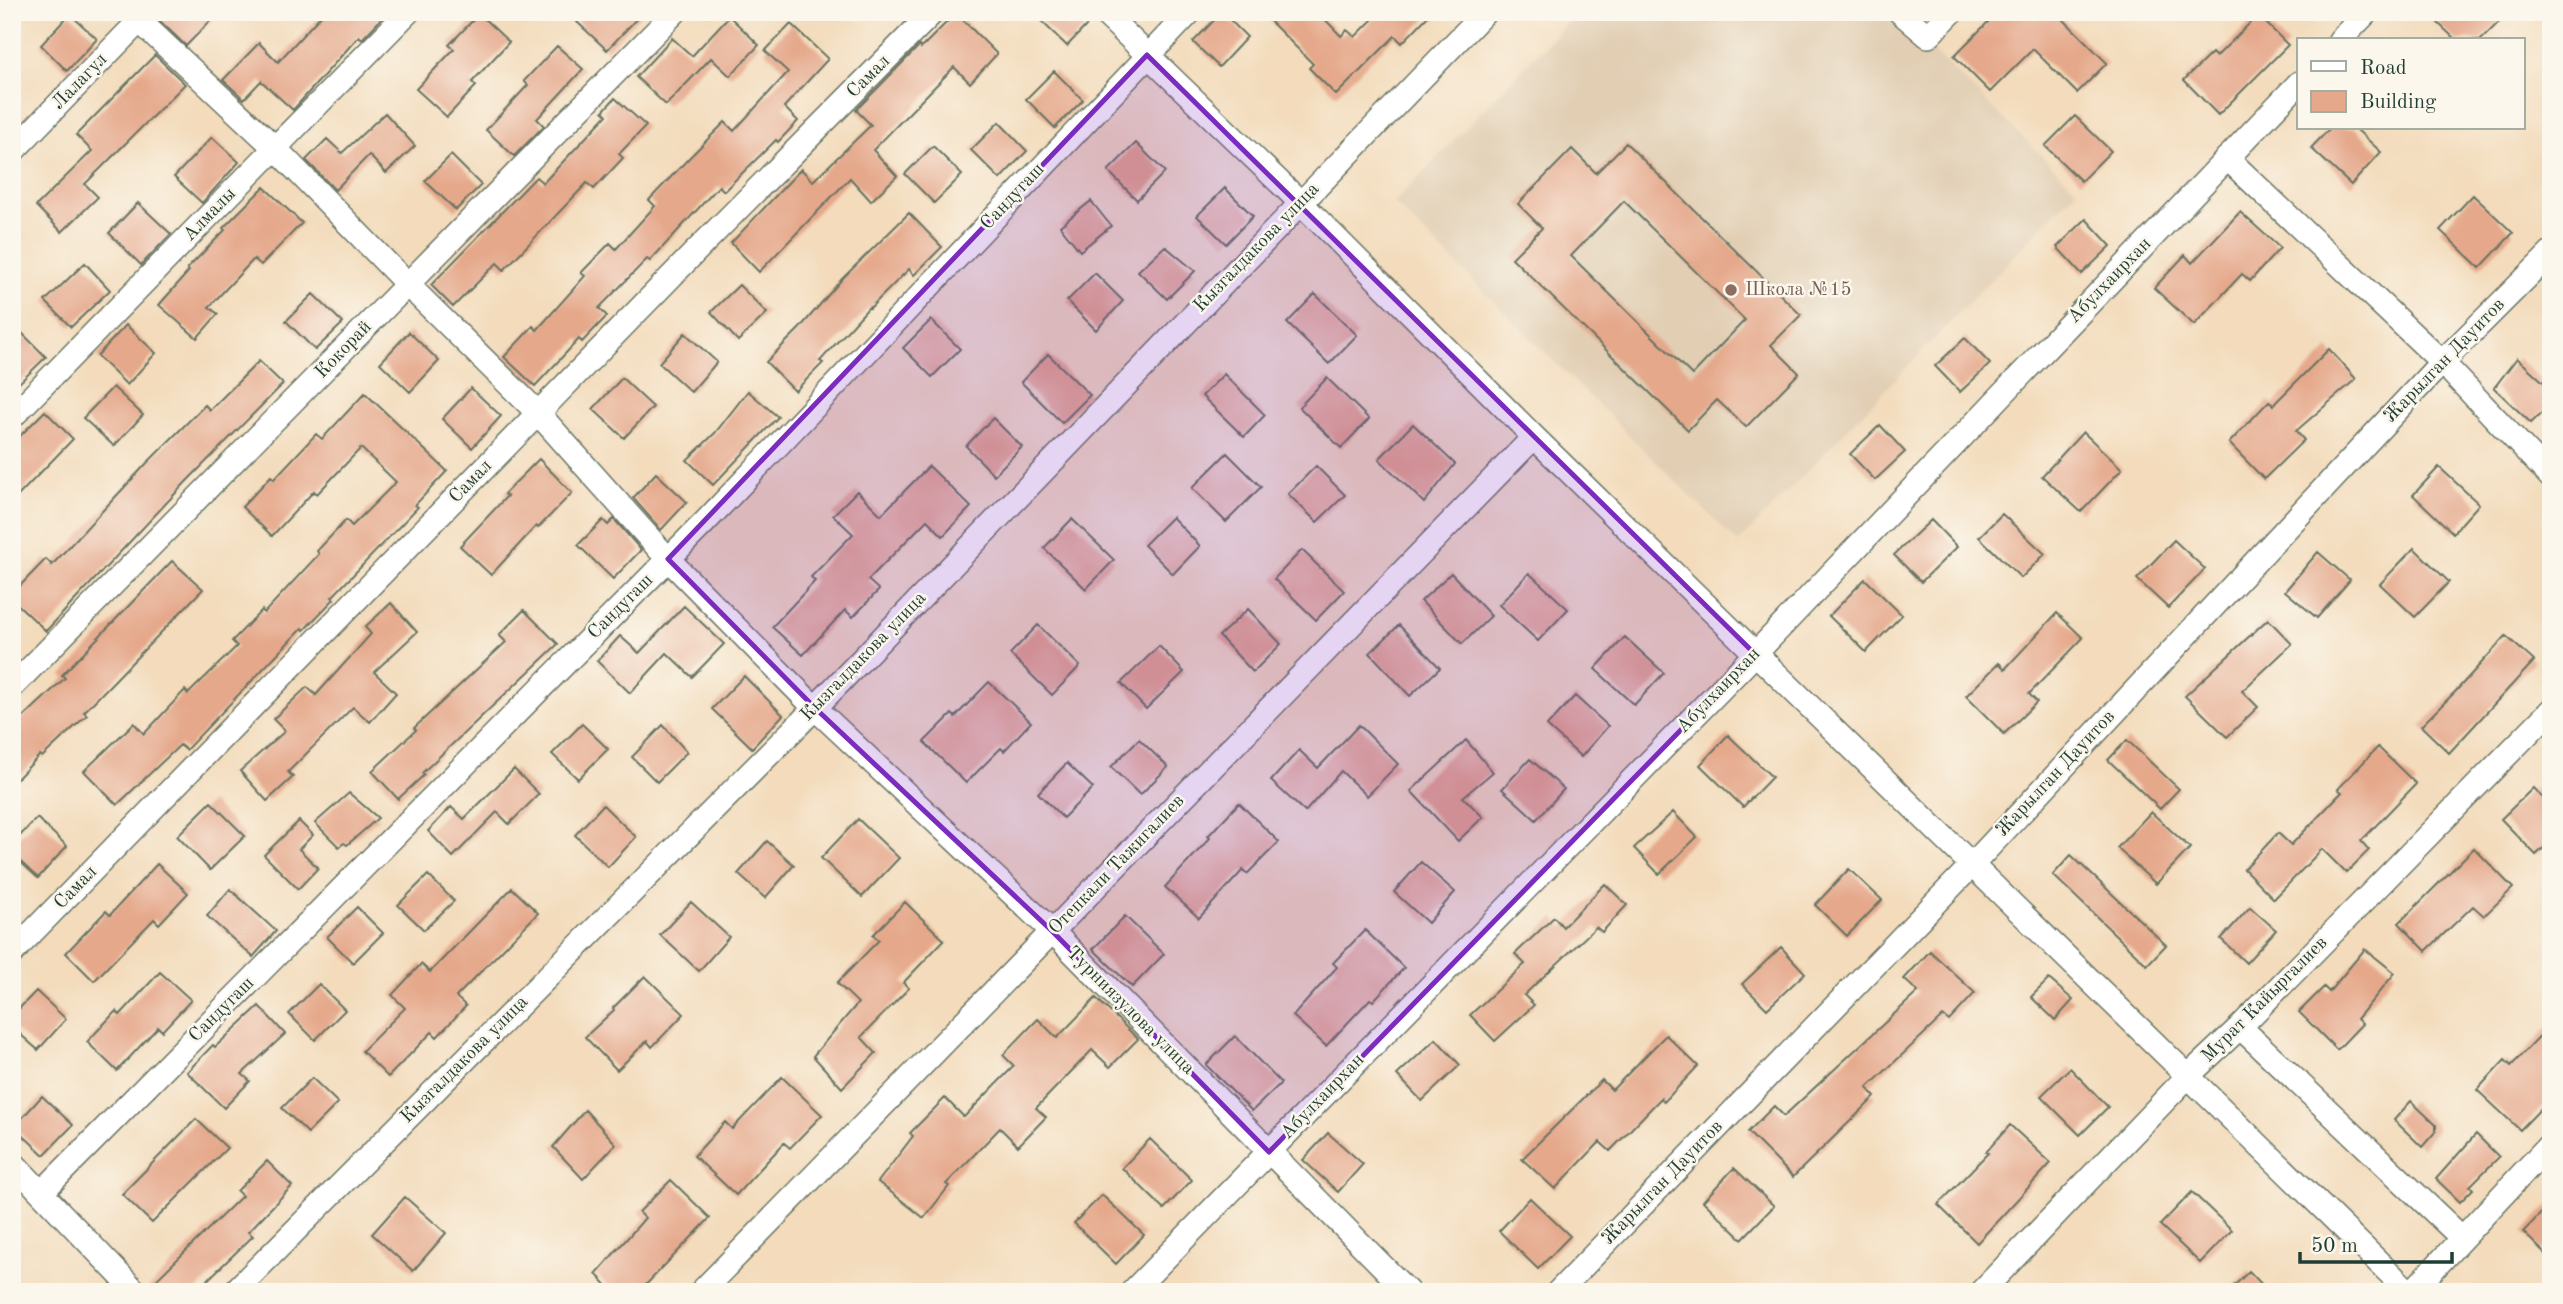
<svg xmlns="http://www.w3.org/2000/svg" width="2563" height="1304" font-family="'Old Standard TT',serif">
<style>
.built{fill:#e1ceb3}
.building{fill:#e5a88b;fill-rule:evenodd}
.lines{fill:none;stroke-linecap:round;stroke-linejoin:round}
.minor-casing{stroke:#697463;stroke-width:26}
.minor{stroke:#fff;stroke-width:23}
.marked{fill:#7b2cbf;fill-opacity:0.2;stroke:#7b2cbf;stroke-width:5;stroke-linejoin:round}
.education-dot{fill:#8d6e63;stroke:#fbf7ec;stroke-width:2.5}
.labels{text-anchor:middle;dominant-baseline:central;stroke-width:5;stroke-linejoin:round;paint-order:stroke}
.street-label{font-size:19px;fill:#1f3d34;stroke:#fbf7ec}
.education-label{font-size:19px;fill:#785e54;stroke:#fbf7ec;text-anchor:start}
</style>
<rect width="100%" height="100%" fill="#fbf7ec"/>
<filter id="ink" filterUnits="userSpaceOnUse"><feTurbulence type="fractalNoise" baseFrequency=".0143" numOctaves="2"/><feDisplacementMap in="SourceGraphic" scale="14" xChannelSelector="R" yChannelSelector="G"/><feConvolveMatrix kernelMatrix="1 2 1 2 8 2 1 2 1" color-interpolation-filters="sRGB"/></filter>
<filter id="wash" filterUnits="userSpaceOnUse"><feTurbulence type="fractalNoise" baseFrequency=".00686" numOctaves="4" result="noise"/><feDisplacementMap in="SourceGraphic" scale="28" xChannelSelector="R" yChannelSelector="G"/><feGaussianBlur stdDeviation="1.57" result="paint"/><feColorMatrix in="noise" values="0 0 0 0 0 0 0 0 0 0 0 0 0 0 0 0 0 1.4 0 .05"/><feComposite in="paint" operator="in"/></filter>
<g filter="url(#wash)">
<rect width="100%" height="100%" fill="#f3dbbb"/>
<path class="built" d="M1577,12H1893L2077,190L1738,543L1394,203Z"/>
<g id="blocks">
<path class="building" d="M167,12H219L186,46L159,20Z
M324,12H388L362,39L359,36L293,110L261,81L244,99L223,80L259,43L278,62Z
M586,12H643L607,50L577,22Z
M1032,12H1075L1088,24L1067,46Z
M1222,12L1247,37L1219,67L1193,42Z
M1278,12H1318L1341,36L1347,30L1355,37L1380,12H1432L1402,43L1395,36L1336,95L1309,68L1313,64L1269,20Z
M1998,12H2056L2107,63L2077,93L2033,49L1990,92L1954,56Z
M2448,12H2509L2481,40H2456L2438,23Z
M956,13L997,54L970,83L954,67L873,150L897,176L871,201L850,178L759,272L731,243L801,169L813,181L871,125L856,110L919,46L921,48Z
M70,14L97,39L67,71L41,45Z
M479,14L509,42L472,82L476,86L447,117L416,89L454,49L449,45Z
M2258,15L2288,45L2218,115L2184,80L2212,53L2216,57Z
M729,16L759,45L730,76L711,58L666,105L636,77L672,38L692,56Z
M791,24L828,59L784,107L798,121L778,142L776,140L724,191L719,186L650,261L647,259L599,308L607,316L582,342L579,339L535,386L504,357L533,326L537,330L585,276L581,273L610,243L616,249L655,206L649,200L690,157L725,122L734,131L788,72L765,51Z
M557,46L583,69L537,119L544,126L514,156L486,130L528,85L524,81Z
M155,55L185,84L85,184L98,197L62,232L36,206L92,151L76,135Z
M1054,71L1083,100L1055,128L1026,99Z
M615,98L646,126L619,154L623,158L594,189L587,183L504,270L497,263L453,307L431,285L536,177L543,183L607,115L603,111Z
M385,113L415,146L386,173L369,155L335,190L306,160L327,139L342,153Z
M2075,116L2111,151L2081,181L2045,146Z
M999,122L1027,151L1000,179L971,150Z
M2330,128H2355L2381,152L2351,185L2311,148Z
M212,137L239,162L202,203L174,177Z
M1136,143L1165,172L1137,200L1108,171Z
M1626,143L1801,315L1771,345L1799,373L1746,427L1717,400L1688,430L1512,258L1542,228L1518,204L1572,149L1596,173ZM1624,201L1745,320L1692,375L1571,256Z
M933,146L962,175L934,203L905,174Z
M451,155L481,185L456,210L425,181Z
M264,187L302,223L261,265L254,259L209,307L218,314L197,338L159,305L189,271L187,269L225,230L223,228Z
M1225,188L1253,216L1226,244L1197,216Z
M2473,195L2513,233L2480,268L2440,230Z
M1091,201L1111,226L1080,251L1060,226Z
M138,203L171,234L141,265L109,233Z
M2240,212L2280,248L2250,281L2242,274L2194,325L2154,288L2185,255L2192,263Z
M909,213L942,247L914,275L909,269L870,308L869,307L820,361L823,363L795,391L766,362L800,328L842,279Z
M2086,219L2111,246L2082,274L2057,247Z
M1165,246L1195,271L1167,299L1138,271Z
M85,263L110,290L71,327L45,301Z
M1095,273L1123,301L1096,330L1067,301Z
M739,285L767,313L738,341L711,312Z
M313,294L343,323L315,350L286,321Z
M1315,294L1357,335L1329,364L1287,323Z
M931,320L960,349L932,377L903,348Z
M12,323L46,357L12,390Z
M126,325L156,353L127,385L97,356Z
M409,332L439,361L410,392L380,363Z
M685,333L717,362L691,392L659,363Z
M1965,338L1990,364L1960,392L1935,366Z
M2329,349L2356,379L2296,431L2304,440L2264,479L2229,443L2269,401L2273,405Z
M1048,354L1090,395L1062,423L1021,382Z
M2517,358L2551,389V404L2531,423L2494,388Z
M259,361L283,384L187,481L46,631L12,599V594L46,559L52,565L147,463L205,405L210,410Z
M1224,374L1265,415L1244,437L1202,396Z
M622,378L653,407L624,438L593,409Z
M1327,378L1369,419L1341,448L1299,407Z
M113,387L143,415L114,446L83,418Z
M471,388L501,416L472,448L442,419Z
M748,391L778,417L713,485L687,460L715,433Z
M365,393L447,471L415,505L418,507L332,597L334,599L304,630L302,628L186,750L180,745L117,805L84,771L134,723L144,734L185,690L188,694L237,646L232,641L262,610L264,613L319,554L317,551L346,520L352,526L396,482L361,448L317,494L314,491L272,536L242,507L271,476L274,479L316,434L322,439Z
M45,411L73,439L12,502V444Z
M993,418L1022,447L994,475L966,446Z
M1413,424L1455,464L1424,503L1379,459Z
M1880,425L1905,452L1875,480L1850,454Z
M2083,432L2122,469L2081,512L2042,476Z
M1227,453L1261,487L1226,522L1192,488Z
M539,459L572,493L538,528L536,526L491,575L460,546L507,496L504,494Z
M929,466L971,507L943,536L927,520L868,580L879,590L853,617L845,610L803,655L772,627L815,581L811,577L853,534L833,515L857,491L881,515Z
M1316,466L1345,495L1317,522L1288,494Z
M2439,467L2479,504L2453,533L2413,495Z
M656,473L687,502L661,530L633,498Z
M2002,514L2045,554L2021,578L1979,537Z
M1172,517L1200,546L1173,574L1144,545Z
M614,519L641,550L613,579L578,545L603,520L608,525Z
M1072,519L1114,560L1086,589L1044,548Z
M1931,520L1957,547L1921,582L1894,555Z
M2174,540L2205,569L2168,608L2137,579Z
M2414,548L2449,582L2415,617L2380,584Z
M1302,550L1344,591L1316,620L1274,579Z
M2318,552L2350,580L2317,618L2285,591Z
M172,561L203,589L84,712L87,715L42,757L40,755L12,784V728L65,678L62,675Z
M1451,573L1491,616L1462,644L1421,601Z
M1529,573L1568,609L1538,641L1499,605Z
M1865,579L1902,615L1866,652L1829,616Z
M391,603L417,632L374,672L396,693L370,722L353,707L288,772L293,777L267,801L240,771L285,731L273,719L307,687L316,695L371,634L365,627Z
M684,606L724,644L692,677L667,653L630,693L597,661L620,636L639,653Z
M1248,609L1281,644L1253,672L1219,636Z
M524,610L558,644L422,773L424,775L398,799L372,771L416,730L414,728L506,642L499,635Z
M2057,613L2083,638L2029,694L2037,702L2004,734L1966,696L1999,663L2005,669Z
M2268,619L2292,644L2242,691L2258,707L2227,737L2185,696Z
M1038,625L1080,666L1052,695L1010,654Z
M1399,625L1440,668L1410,696L1370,653Z
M2506,636L2534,661L2449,753L2421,726L2455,692Z
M1625,637L1664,673L1634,705L1595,669Z
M1159,646L1184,672L1146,709L1121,683Z
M744,676L783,715L752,748L712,709Z
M989,682L1031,722L1004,751L1001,748L966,783L924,742L952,714L955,717Z
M1575,696L1608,726L1581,757L1547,726Z
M582,724L608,749L578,779L552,754Z
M663,725L687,752L657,782L632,757Z
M1359,725L1398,764L1367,796L1341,771L1305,812L1271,781L1299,750L1318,768Z
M1728,735L1772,777L1743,807L1700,765Z
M1139,739L1168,767L1140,795L1111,767Z
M1466,740L1493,772L1463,797L1483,817L1458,841L1411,791Z
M2127,740L2179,789L2160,809L2108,760Z
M2378,747L2416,784L2361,841L2369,850L2346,873L2322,849L2274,899L2244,869L2278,833L2291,845L2342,792L2338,789Z
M1530,759L1564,789L1536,820L1502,789Z
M1067,763L1093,788L1063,818L1038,793Z
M514,769L539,794L509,824L497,812L453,857L428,831L451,807L464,819Z
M2533,788L2551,807V841L2536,855L2501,819Z
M349,793L378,818L347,845L344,843L339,847L315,823Z
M211,802L245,836L210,870L177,836Z
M1239,803L1279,842L1247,874L1243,870L1199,918L1165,887L1210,838L1208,836Z
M603,805L636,837L608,867L575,835Z
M1673,812L1697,837L1659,874L1634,848Z
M2151,812L2190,848L2156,884L2117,848Z
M37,818L67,846L38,878L12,854V844Z
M858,819L899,858L862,897L821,858Z
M299,821L313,835L299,849L318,868L298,889L264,855Z
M767,841L794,865L765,898L738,874Z
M2474,848L2513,888L2484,916L2473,906L2426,951L2399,923Z
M2071,855L2166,945L2147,965L2053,875Z
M1421,862L1455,892L1428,923L1394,892Z
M157,864L188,893L159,924L154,919L94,981L66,953L106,911L110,915Z
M1849,869L1882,900L1847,936L1815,905Z
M428,875L454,901L424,930L398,905Z
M1605,884L1627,905L1602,932L1596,927L1524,995L1534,1005L1495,1041L1470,1015L1525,964L1515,954L1554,917L1563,927Z
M512,888L538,913L456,997L466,1006L437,1037L432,1032L388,1077L362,1051L405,1008L392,995L421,964L430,972Z
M230,889L276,931L253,957L207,916Z
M691,902L729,937L699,971L660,935Z
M905,902L944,940L903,983L909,988L861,1037L876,1053L842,1088L813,1056L858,1003L837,983L879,940L873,935Z
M357,907L383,933L353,963L327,937Z
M2250,907L2276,930L2246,963L2221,939Z
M1125,916L1164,954L1132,987L1093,949Z
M1365,930L1404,968L1373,1001L1370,999L1326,1046L1293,1016L1337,967L1333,963Z
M1781,947L1805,973L1767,1009L1742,984Z
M2365,949L2395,973L2357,1019L2362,1024L2337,1050L2299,1012L2324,987L2329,992Z
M1930,951L1975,993L1949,1021L1943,1016L1867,1088L1875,1097L1793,1177L1748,1132L1774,1106L1784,1116L1918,992L1904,979Z
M160,972L191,1000L162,1031L158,1027L117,1071L87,1042L116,1011L120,1015Z
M645,976L684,1014L652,1047L647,1041L617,1070L585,1037L614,1010L613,1008Z
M2049,979L2073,1000L2055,1020L2031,997Z
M319,984L345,1010L315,1040L289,1014Z
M36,991L66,1019L38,1050L12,1027V1016Z
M1096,998L1138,1039L1110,1067L1092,1050L1036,1108L1046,1117L1018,1146L1000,1128L946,1184L949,1186L924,1218L878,1182L913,1136L910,1133L945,1098L964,1117L1014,1066L1003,1055L1038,1019L1057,1038Z
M259,1006L285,1034L242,1074L250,1081L224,1108L187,1072L213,1045L215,1047Z
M2551,1024V1098L2520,1130L2477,1090L2505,1060L2511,1066Z
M1666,1035L1698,1066L1664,1102L1661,1098L1610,1151L1600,1142L1555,1189L1522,1159L1602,1080L1612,1090Z
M1235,1036L1281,1083L1252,1111L1206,1065Z
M1436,1039L1460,1065L1422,1101L1397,1075Z
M2070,1068L2108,1107L2080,1135L2041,1096Z
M782,1077L822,1115L790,1148L784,1143L736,1195L694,1156L725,1122L732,1129Z
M312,1078L338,1103L308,1133L282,1108Z
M42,1096L73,1125L44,1155L14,1127Z
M2411,1101L2436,1125V1131L2422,1147L2394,1120Z
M585,1110L616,1144L583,1179L553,1147Z
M196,1119L227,1148L152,1223L122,1194Z
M2010,1125L2051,1163L1977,1243L1938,1205L1988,1153L1986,1152Z
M1328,1133L1363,1164L1338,1192L1303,1160Z
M2476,1134L2499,1157L2470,1186L2473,1189L2460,1202L2436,1179Z
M1150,1139L1192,1180L1164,1209L1122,1168Z
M267,1161L292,1186L248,1232L253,1236L195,1292H150L149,1287L242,1196L237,1191Z
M1734,1168L1774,1206L1742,1239L1703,1201Z
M671,1180L710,1218L639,1292H613L596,1274L645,1218L639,1212Z
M2192,1192L2232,1230L2200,1263L2160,1225Z
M1102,1195L1144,1235L1116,1264L1074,1223Z
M405,1197L446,1233L413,1271L372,1234Z
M1530,1198L1570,1236L1538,1269L1499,1231Z
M2551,1203V1259L2523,1232Z
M2249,1271L2269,1292H2228Z"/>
</g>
</g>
<g filter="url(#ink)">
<use href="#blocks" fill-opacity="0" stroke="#697463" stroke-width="2"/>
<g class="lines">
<defs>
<path id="minor" d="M130,12L275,148L408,285L538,413L668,559L815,708L1052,931L1408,1292
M1103,12L1301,203L1534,437L2409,1292
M1900,12L1928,36L1952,12
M2340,40L2367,12
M12,152L148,12
M2227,158L2442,362L2551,477
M12,417L408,12
M12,687L675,12
M12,953L696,251L933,12
M2240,1027L2462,1238
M12,1162L136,1292
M42,1192L705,522L1190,12
M234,1292L815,708L1485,12
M701,1292L1534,437
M1132,1292L1755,654L2299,83
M1558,1292L1972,865L2442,362L2551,253
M1981,1292L2188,1076L2240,1027L2551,710
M2412,1292L2551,1143"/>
</defs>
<use href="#minor" class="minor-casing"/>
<use href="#minor" class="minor"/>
</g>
</g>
<path class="marked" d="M1147,55L1755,654L1269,1152L1052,931L815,708L668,559Z"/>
<circle class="education-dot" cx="1731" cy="290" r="7"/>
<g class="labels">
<g class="street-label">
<text transform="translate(869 77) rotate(-45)">Самал</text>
<text transform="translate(80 82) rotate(-46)">Лалагул</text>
<text transform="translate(1013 197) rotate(-47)">Сандугаш</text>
<text transform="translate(210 215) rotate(-46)">Алмалы</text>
<text transform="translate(1257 248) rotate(-46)">Кызгалдакова улица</text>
<text transform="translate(2110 281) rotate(-46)">Абулхаирхан</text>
<text transform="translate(344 350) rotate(-46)">Кокорай</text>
<text transform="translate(2445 361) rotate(-46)">Жарылган Дауитов</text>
<text transform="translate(471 482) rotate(-46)">Самал</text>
<text transform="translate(621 607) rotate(-45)">Сандугаш</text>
<text transform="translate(864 657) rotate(-46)">Кызгалдакова улица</text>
<text transform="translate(1719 691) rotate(-46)">Абулхаирхан</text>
<text transform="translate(2056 774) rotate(-47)">Жарылган Дауитов</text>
<text transform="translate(1117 865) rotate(-46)">Отепкали Тажигалиев</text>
<text transform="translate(76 888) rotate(-46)">Самал</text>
<text transform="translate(2265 1000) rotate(-45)">Мурат Кайыргалиев</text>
<text transform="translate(222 1010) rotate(-45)">Сандугаш</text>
<text transform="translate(1130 1011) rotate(45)">Турниязулова улица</text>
<text transform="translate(465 1060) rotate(-45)">Кызгалдакова улица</text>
<text transform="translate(1323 1097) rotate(-46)">Абулхаирхан</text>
<text transform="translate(1663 1183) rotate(-46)">Жарылган Дауитов</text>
</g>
<g class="education-label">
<text x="1745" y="290">Школа №15</text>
</g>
</g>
<rect width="2563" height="1304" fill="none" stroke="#fbf7ec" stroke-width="42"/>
<rect x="2297" y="38" width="228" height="91" fill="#fbf7ec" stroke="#a3ada2" stroke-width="2"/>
<rect x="2311" y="61" width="35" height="10" fill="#ffffff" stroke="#a3ada2" stroke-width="2"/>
<text x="2360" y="74" font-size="21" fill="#1f3d34">Road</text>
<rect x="2311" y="91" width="35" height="21" fill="#e5a88b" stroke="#a3ada2" stroke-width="2"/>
<text x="2360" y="108" font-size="21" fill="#1f3d34">Building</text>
<path d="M2300 1252v10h152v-10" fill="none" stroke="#1f3d34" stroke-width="3.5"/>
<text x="2311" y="1252" font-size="21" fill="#1f3d34" stroke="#fbf7ec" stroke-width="5" paint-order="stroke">50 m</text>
</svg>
